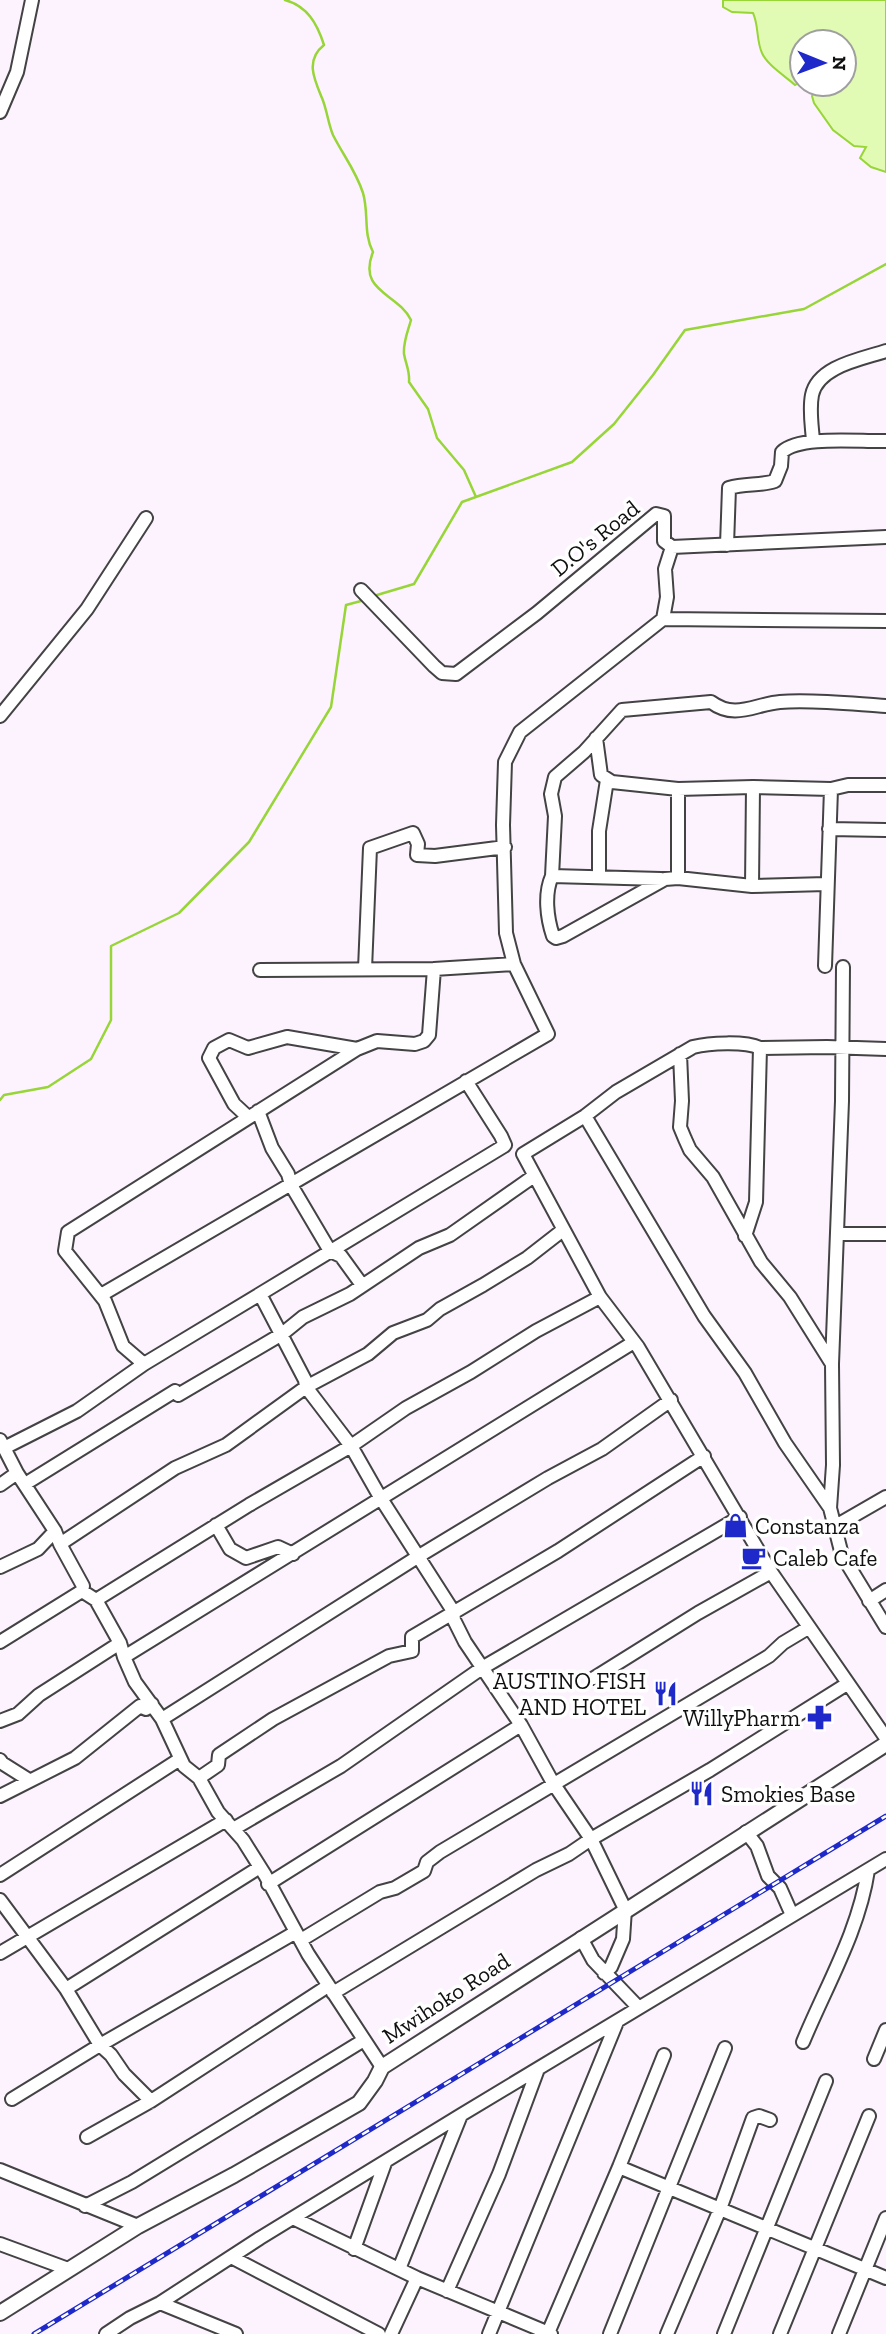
<svg xmlns="http://www.w3.org/2000/svg" width="886" height="2334" font-family="'Zilla Slab',serif">
<style>
.water{fill:#e1fab4;stroke:#98d537;stroke-width:2}
.lines{fill:none;stroke-linecap:round;stroke-linejoin:round}
.stream{stroke:#98d537;stroke-width:2.5}
.minor-casing{stroke:#434343;stroke-width:16}
.tertiary-casing{stroke:#434343;stroke-width:18}
.minor{stroke:#fff;stroke-width:12}
.tertiary{stroke:#fff;stroke-width:14}
.rail-casing{stroke:#1f29c9;stroke-width:5}
.rail{stroke:#fff;stroke-width:2.5;stroke-dasharray:8;stroke-linecap:butt}
.labels{text-anchor:middle;dominant-baseline:central;stroke-width:7;stroke-linejoin:round;paint-order:stroke}
.street-label{font-size:23px;fill:#101010;stroke:#fff}
.poi-label{font-size:23px;fill:#101010;stroke:#fff;text-anchor:start}
</style>
<rect width="100%" height="100%" fill="#fcf3ff"/>
<path class="water" d="M723,0H886V172L871,167L860,158L866,147L854,146L833,130L814,103L812,96L818,84H844V42H802V81L795,85C785,76 767,65 762,53C756,40 759,26 753,13L732,12L723,7Z"/>
<g class="lines">
<path class="stream" d="M285,0C307,6 317,23 324,45C305,60 314,79 322,98C327,110 328,123 333,135C343,155 356,171 363,193C369,213 363,233 373,252C357,292 398,293 411,320C408,331 403,342 404,354C406,365 410,371 409,382L428,409L437,438L464,470L476,497
M377,595L414,584L462,502L572,462L614,424L653,375L685,330L804,309L886,264
M0,1100L4,1095L48,1087L91,1059L111,1020V946L179,913L249,842L331,707L346,605L361,601"/>
<defs>
<path id="minor" d="M0,112L17,72L32,0
M813,441C812,426 809,410 812,395C818,366 862,359 886,351
M727,545L729,488C745,483 760,486 775,481L781,466L782,452C800,435 860,442 886,441
M361,590L434,666L442,673L456,674L537,613L656,514L664,516V541L672,547L886,537
M663,619L886,621
M0,716L87,609L146,518
M596,738L601,775L612,782L678,789L753,787L831,789L848,785H886
M678,789V878
M829,829L886,830
M552,876L661,879
M599,877V831L607,780
M826,884L752,886L678,878L665,879L563,936L556,938L553,936C547,918 544,894 552,876L555,816L551,794L555,777L584,752L622,710L711,702C735,720 755,704 780,702C811,699 854,704 886,706
M752,886L753,787
M825,966L831,789
M843,967L842,1101L832,1364L833,1465L830,1508L842,1555L886,1627
M365,969L370,848L413,833L418,844L417,855L435,856L505,847
M260,970L434,969
M886,1049L827,1047L760,1048C745,1041 709,1043 693,1047L616,1092L585,1116L523,1154L600,1297L638,1347L771,1572L886,1738
M680,1054L682,1101L680,1127L685,1139L690,1150L713,1177L761,1262L790,1297L832,1364
M466,1081L501,1136L505,1145L504,1146L260,1294L305,1380L306,1387L351,1446L380,1497L453,1611L454,1620L465,1642L521,1725L553,1783L591,1839L625,1909L623,1939L611,1967L604,1973
M258,1111L272,1148L288,1174L291,1185L330,1251L341,1256L362,1285
M585,1116L704,1316L745,1373L785,1443L830,1508
M248,1117L234,1104L209,1058L214,1048L229,1040L248,1048L287,1037L357,1049
M838,1234H886
M745,1236L756,1202L760,1048
M101,1295L548,1034L514,964L506,933L503,825L505,762L520,732L663,619L667,597L665,569L672,547
M144,1364L123,1346L105,1301L65,1251L68,1232L357,1049L377,1041L415,1044L424,1041L429,1035L434,969L514,964
M0,1440L17,1473L55,1531L60,1544L83,1586L82,1591L96,1600L120,1643L124,1657L135,1682L162,1719L184,1766L199,1778L218,1812L243,1840L265,1875L308,1954L382,2067
M4,1448L77,1411L144,1364L260,1294
M25,1484L175,1391L178,1395L282,1334L303,1317L350,1294L419,1248L450,1235L534,1176
M0,1485L17,1473
M216,1525L230,1549L246,1558L278,1547L293,1554
M834,1527L886,1497
M60,1544L175,1468L226,1445L306,1387L368,1354L393,1333L427,1320L440,1309L483,1285L527,1258L563,1230
M0,1567L38,1549L55,1531
M96,1600L249,1505L351,1446L406,1408L471,1372L536,1331L600,1297
M869,1601L886,1590
M0,1642L82,1591
M124,1657L634,1342
M594,1678L698,1613L771,1572
M162,1719L419,1556L548,1478L602,1449L671,1400
M0,1721L18,1714L39,1695L120,1643
M0,1760L2,1763L29,1780
M199,1778L218,1765L219,1755L273,1719L389,1656L412,1651V1637L558,1551L704,1456
M0,1796L75,1758L140,1706L146,1709L152,1704
M235,1828L341,1766L482,1668L740,1517
M746,1832L757,1846L768,1876L780,1888L792,1915
M0,1875L180,1759
M268,1884L521,1725
M0,1900L66,1989L100,2045L111,2055L124,2074L151,2101
M581,1938L593,1960L638,2007
M301,1940L380,1892L395,1888L424,1871L427,1862L440,1852L769,1656L783,1643L808,1628
M0,1953L226,1820
M66,1989L260,1867
M333,1993L536,1870L569,1854L591,1839L710,1770L847,1684
M803,2042C826,1986 859,1931 868,1870
M874,2059L886,2030
M12,2099L100,2045L296,1932
M87,2137L151,2101L328,1986
M619,2167L886,2278
M0,2170L138,2226
M85,2206L132,2182L364,2040
M293,2218L417,2278L551,2334
M0,2244L68,2269
M354,2249L385,2163
M231,2257L379,2334
M399,2269L461,2115
M447,2291L499,2174L538,2069
M160,2303L236,2334
M548,2333L619,2167L664,2055
M106,2334L130,2318L160,2303L260,2238L461,2115L886,1859
M391,2334L417,2278
M489,2334L617,2022
M610,2334L725,2048
M667,2334L720,2209L753,2118L759,2116L770,2120
M724,2334L826,2081
M780,2334L869,2116
M839,2334L886,2218"/>
<path id="tertiary" d="M0,2313L138,2226L234,2175L359,2103L375,2081L382,2067L886,1744"/>
</defs>
<use href="#minor" class="minor-casing"/>
<use href="#tertiary" class="tertiary-casing"/>
<use href="#minor" class="minor"/>
<use href="#tertiary" class="tertiary"/>
<defs>
<path id="rail" d="M34,2334L886,1816"/>
</defs>
<use href="#rail" class="rail-casing"/>
<use href="#rail" class="rail"/>
</g>
<defs>
<symbol id="shop-bare" viewBox="-9 -9 18 18"><path d="M-5-2.5h2.3a2.7 3.5 0 0 1 5.4 0H5L5.5 6h-11ZM-1.5-2.5h3a1.5 2.3 0 0 0-3 0Z" fill="#1f29c9" stroke="#fff" stroke-width="2.5" paint-order="stroke"/></symbol>
<symbol id="cafe-bare" viewBox="-9 -9 18 18"><path d="M-5.5-4.5H6V0H3Q3 3.5 0 3.5H-2.5Q-5.5 3.5-5.5 0ZM3-3.2v2h1.7v-2ZM-6 4.5H4V6H-6Z" fill="#1f29c9" stroke="#fff" stroke-width="2.5" paint-order="stroke"/></symbol>
<symbol id="restaurant-bare" viewBox="-9 -9 18 18"><path d="M-5-6h1v4h1v-4h1v4h1v-4h1v5L-1.5 .5V6h-2V.5L-5-1ZM5-6V6H3V1.5H1.5Q1.5-4 5-6Z" fill="#1f29c9" stroke="#fff" stroke-width="2.5" paint-order="stroke"/></symbol>
<symbol id="pharmacy-bare" viewBox="-9 -9 18 18"><path d="M-2-6h4v4h4v4h-4v4h-4v-4h-4v-4h4Z" fill="#1f29c9" stroke="#fff" stroke-width="2.5" paint-order="stroke"/></symbol>
</defs>
<g fill-rule="evenodd">
<use href="#shop-bare" x="718" y="1508" width="35" height="35"/>
<use href="#cafe-bare" x="736" y="1540" width="35" height="35"/>
<use href="#restaurant-bare" x="648" y="1676" width="35" height="35"/>
<use href="#pharmacy-bare" x="802" y="1700" width="35" height="35"/>
<use href="#restaurant-bare" x="684" y="1776" width="35" height="35"/>
</g>
<g class="labels">
<g class="street-label">
<text transform="translate(595 538) rotate(-39)">D.O's Road</text>
<text transform="translate(446 1998) rotate(-33)">Mwihoko Road</text>
</g>
<g class="poi-label">
<text x="755" y="1526">Constanza</text>
<text x="773" y="1558">Caleb Cafe</text>
<text x="646" y="1681" text-anchor="end">AUSTINO FISH<tspan x="646" dy="26">AND HOTEL</tspan></text>
<text x="800" y="1718" text-anchor="end">WillyPharm</text>
<text x="721" y="1794">Smokies Base</text>
</g>
</g>
<g transform="translate(823 63) rotate(91)"><circle r="33" fill="#ffffff" stroke="#9f9f9f" stroke-width="2"/>
<path d="M0-5L12 26L0 18L-12 26Z" fill="#1f29c9"/>
<text y="-10" font-size="19" font-weight="bold" text-anchor="middle" fill="#101010">N</text>
</g>
</svg>
